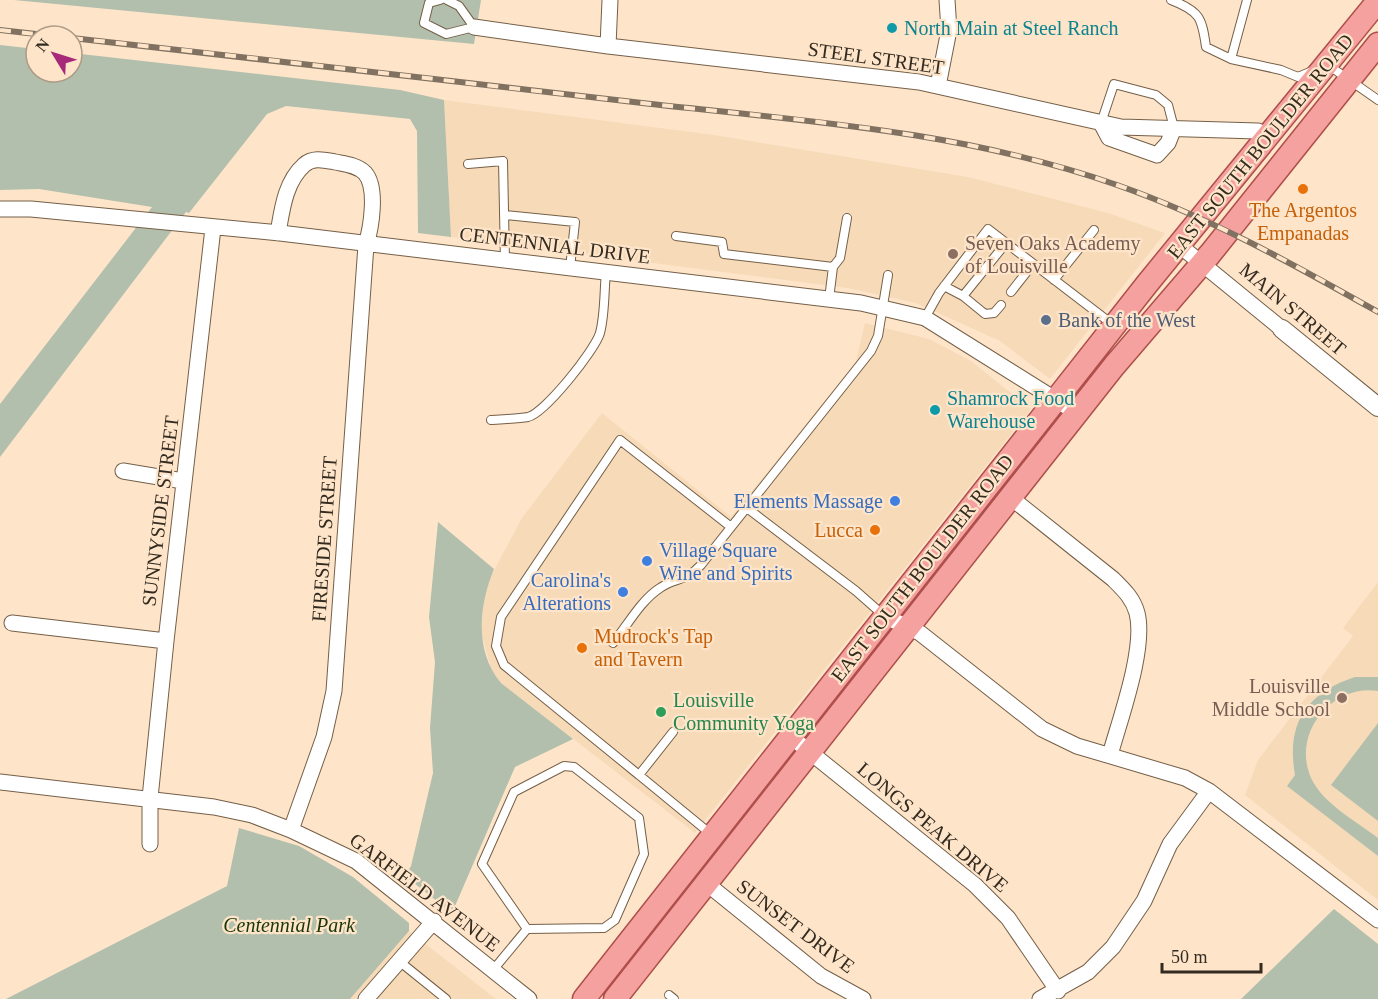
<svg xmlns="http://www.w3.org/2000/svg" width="1378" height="999" font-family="'Times New Roman',serif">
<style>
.built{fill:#f7dab8}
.green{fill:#b2bfac}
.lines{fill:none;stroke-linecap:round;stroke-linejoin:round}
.service-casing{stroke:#745f47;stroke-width:10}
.minor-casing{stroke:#745f47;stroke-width:17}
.tertiary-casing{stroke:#745f47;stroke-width:20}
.primary-casing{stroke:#ae4f4a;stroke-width:25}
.service{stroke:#fff;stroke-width:8}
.minor{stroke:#fff;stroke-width:15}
.tertiary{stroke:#fff;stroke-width:18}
.primary{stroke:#f5a1a0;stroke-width:22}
.rail-casing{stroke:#807160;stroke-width:6}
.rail{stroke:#fee5ca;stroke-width:4;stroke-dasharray:11;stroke-linecap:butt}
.culture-dot{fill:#0f9aa8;stroke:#fee5ca;stroke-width:2}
.food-dot{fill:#e8710a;stroke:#fee5ca;stroke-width:2}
.education-dot{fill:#8d6e63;stroke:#fee5ca;stroke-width:2}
.service-dot{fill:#5c6f8a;stroke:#fee5ca;stroke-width:2}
.shop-dot{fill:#3f7fe0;stroke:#fee5ca;stroke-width:2}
.leisure-dot{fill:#2e9e5b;stroke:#fee5ca;stroke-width:2}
.labels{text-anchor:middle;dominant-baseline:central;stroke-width:4.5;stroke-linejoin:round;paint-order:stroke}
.culture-label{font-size:20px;fill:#0d838f;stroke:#fee5ca;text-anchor:start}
.street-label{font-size:20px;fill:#342b20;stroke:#fee5ca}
.food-label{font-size:20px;fill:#c56008;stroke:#fee5ca}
.education-label{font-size:20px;fill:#785e54;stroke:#fee5ca;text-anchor:start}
.service-label{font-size:20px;fill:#4e5e75;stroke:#fee5ca;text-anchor:start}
.shop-label{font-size:20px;fill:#366cbe;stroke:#fee5ca;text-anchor:end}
.leisure-label{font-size:20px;fill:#27864d;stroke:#fee5ca;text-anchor:start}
.park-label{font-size:20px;font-style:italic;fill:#183607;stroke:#fee5ca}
</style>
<rect width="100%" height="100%" fill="#fee5ca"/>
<path class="built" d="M444,100L714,135L968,177L1108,213L1165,233L1050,379L1000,341L916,303L847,288L451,237Z
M865,323L929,339L971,361L1031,409L695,833L501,683L492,673L481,631L484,599L489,580L522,518L602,413L731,517L856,362Z
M1378,582V900L1245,795L1258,760L1353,636L1343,628Z
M409,931L496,999H350Z"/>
<path class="green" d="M14,0H481L474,44Z
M0,45L36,49V72H72V53L400,90L444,100L451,237L418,233L417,131L410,119L286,106L267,114L189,213L186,212L0,457V404L152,207L39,189L0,190Z
M438,522L494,569C479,605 474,651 501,683L573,739L515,767L452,913L405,876L411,866L433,773L430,728L435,662L429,617Z
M1355,677H1378V691C1331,684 1290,735 1312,780C1325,805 1356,821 1378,838V856L1287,786L1295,775C1286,724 1306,693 1355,677Z
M1378,723V821L1331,785Z
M239,828L299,846L353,877L409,923V931L350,999H6L227,886Z
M1334,909L1378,944V999H1241Z"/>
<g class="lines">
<defs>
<path id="service" d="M440,0L429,3L424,23L446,34L474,27L459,6L447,0
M1171,0C1200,11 1202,18 1206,47L1231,59
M1247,0L1231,59L1281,70L1298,77L1312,71
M1328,65L1378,100
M1101,123L1114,84L1156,95L1168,105L1174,128
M468,164L503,161L505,261
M505,215L575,222L570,268
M676,236L722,242L724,254L833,267
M1054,280L1094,230
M944,286L963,296L1006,243
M1011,292L1033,264
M963,296L985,314L994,313L1001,305
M829,299L833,267L840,258L847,218
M925,318L939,293L988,229L1112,324
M491,420C503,419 517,419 528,417C545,413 595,350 600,333C605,314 604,292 606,272
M747,508L856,591L882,614
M613,643C627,626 641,600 660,588C676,577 684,583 701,565L871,351L878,336L888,275
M673,732L639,775L504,665L496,646L501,617L620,440L731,527
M639,775L712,835
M399,961L446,999
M493,970L527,929L604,928L615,920L644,854L639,818L574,767L564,766L514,792L482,864L527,929
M669,995L674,999"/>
<path id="minor" d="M474,27L608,46L919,82L1121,127L1258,131L1268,137
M608,46L610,0
M938,86L949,30L947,0
M1101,123L1109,138L1157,155L1168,143L1174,128
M0,209H31L280,233L861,303L925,318L1077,413
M278,233C282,210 285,182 304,165C313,157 324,160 335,162C345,164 357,165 365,173C378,188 371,228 366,245L334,691L324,737L291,830
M1179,245L1282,329
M123,471L183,481
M1010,497L1113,579C1123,589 1133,598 1137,613C1146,648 1120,719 1110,755
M884,616L920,633L1042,729L1077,746L1185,778L1209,791L1378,920
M12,623L166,641
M790,736L975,885L1008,918L1058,991
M0,782L214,807L252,815L291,830L356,861L529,999
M150,844V798L166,641L213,228
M706,883L821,976L863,999
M366,999L434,921
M1040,999L1088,972L1113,947L1144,901L1170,844L1209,791"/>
<path id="tertiary" d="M1282,329L1378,407"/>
<path id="primary" d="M584,999L1147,284L1378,1
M615,999L1114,366L1210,254L1378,44"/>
</defs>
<use href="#service" class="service-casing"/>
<use href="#minor" class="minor-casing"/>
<use href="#tertiary" class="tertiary-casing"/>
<use href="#primary" class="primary-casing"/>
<use href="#service" class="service"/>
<use href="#minor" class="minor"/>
<use href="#tertiary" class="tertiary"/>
<use href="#primary" class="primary"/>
<defs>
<path id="rail" d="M0,30L54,36
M72,38C265,59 458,82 651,104C808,121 967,132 1117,185C1211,218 1291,263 1378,312"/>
</defs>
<use href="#rail" class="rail-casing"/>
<use href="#rail" class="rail"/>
</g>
<g class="culture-dot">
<circle cx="892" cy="28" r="6"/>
<circle cx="935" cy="410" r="6"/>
</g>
<g class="food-dot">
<circle cx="1303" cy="189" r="6"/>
<circle cx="875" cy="530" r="6"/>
<circle cx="582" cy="648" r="6"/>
</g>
<g class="education-dot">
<circle cx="953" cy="254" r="6"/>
<circle cx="1342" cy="698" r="6"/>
</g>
<circle class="service-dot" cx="1046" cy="320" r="6"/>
<g class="shop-dot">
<circle cx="895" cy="501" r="6"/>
<circle cx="647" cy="561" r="6"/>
<circle cx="623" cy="592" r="6"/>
</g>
<circle class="leisure-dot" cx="661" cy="712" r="6"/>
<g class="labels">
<g class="culture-label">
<text x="904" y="28">North Main at Steel Ranch</text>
<text x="947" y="398">Shamrock Food<tspan x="947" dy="23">Warehouse</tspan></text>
</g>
<g class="street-label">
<text transform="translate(876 58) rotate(8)">STEEL STREET</text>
<text transform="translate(1260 146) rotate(-51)">EAST SOUTH BOULDER ROAD</text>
<text transform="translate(555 245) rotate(7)">CENTENNIAL DRIVE</text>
<text transform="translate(1293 309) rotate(40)">MAIN STREET</text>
<text transform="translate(160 511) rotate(-83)">SUNNYSIDE STREET</text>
<text transform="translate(324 539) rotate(-86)">FIRESIDE STREET</text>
<text transform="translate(922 568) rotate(-52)">EAST SOUTH BOULDER ROAD</text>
<text transform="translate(933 827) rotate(40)">LONGS PEAK DRIVE</text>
<text transform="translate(425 892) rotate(37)">GARFIELD AVENUE</text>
<text transform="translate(796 926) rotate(37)">SUNSET DRIVE</text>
</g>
<g class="food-label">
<text x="1303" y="210">The Argentos<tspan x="1303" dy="23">Empanadas</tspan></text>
<text x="863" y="530" text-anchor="end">Lucca</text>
<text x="594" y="636" text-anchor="start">Mudrock's Tap<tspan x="594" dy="23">and Tavern</tspan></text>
</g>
<g class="education-label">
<text x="965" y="243">Seven Oaks Academy<tspan x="965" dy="23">of Louisville</tspan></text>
<text x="1330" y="686" text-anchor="end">Louisville<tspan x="1330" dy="23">Middle School</tspan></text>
</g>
<g class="service-label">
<text x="1058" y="320">Bank of the West</text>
</g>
<g class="shop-label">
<text x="883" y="501">Elements Massage</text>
<text x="659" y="550" text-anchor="start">Village Square<tspan x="659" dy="23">Wine and Spirits</tspan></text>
<text x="611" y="580">Carolina's<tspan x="611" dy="23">Alterations</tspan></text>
</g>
<g class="leisure-label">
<text x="673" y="700">Louisville<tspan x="673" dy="23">Community Yoga</tspan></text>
</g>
<g class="park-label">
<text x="289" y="925">Centennial Park</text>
</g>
</g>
<g transform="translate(54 54) rotate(308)"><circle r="28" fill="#fee5ca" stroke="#ad9b86" stroke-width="1.5"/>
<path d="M0-4.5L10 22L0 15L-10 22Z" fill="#a7297a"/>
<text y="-9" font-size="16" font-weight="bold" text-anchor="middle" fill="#342b20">N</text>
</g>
<path d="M1162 963v9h99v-9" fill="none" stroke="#342b20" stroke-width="3"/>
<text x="1171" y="963" font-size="18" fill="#342b20" stroke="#fee5ca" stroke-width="4.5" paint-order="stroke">50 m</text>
</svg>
